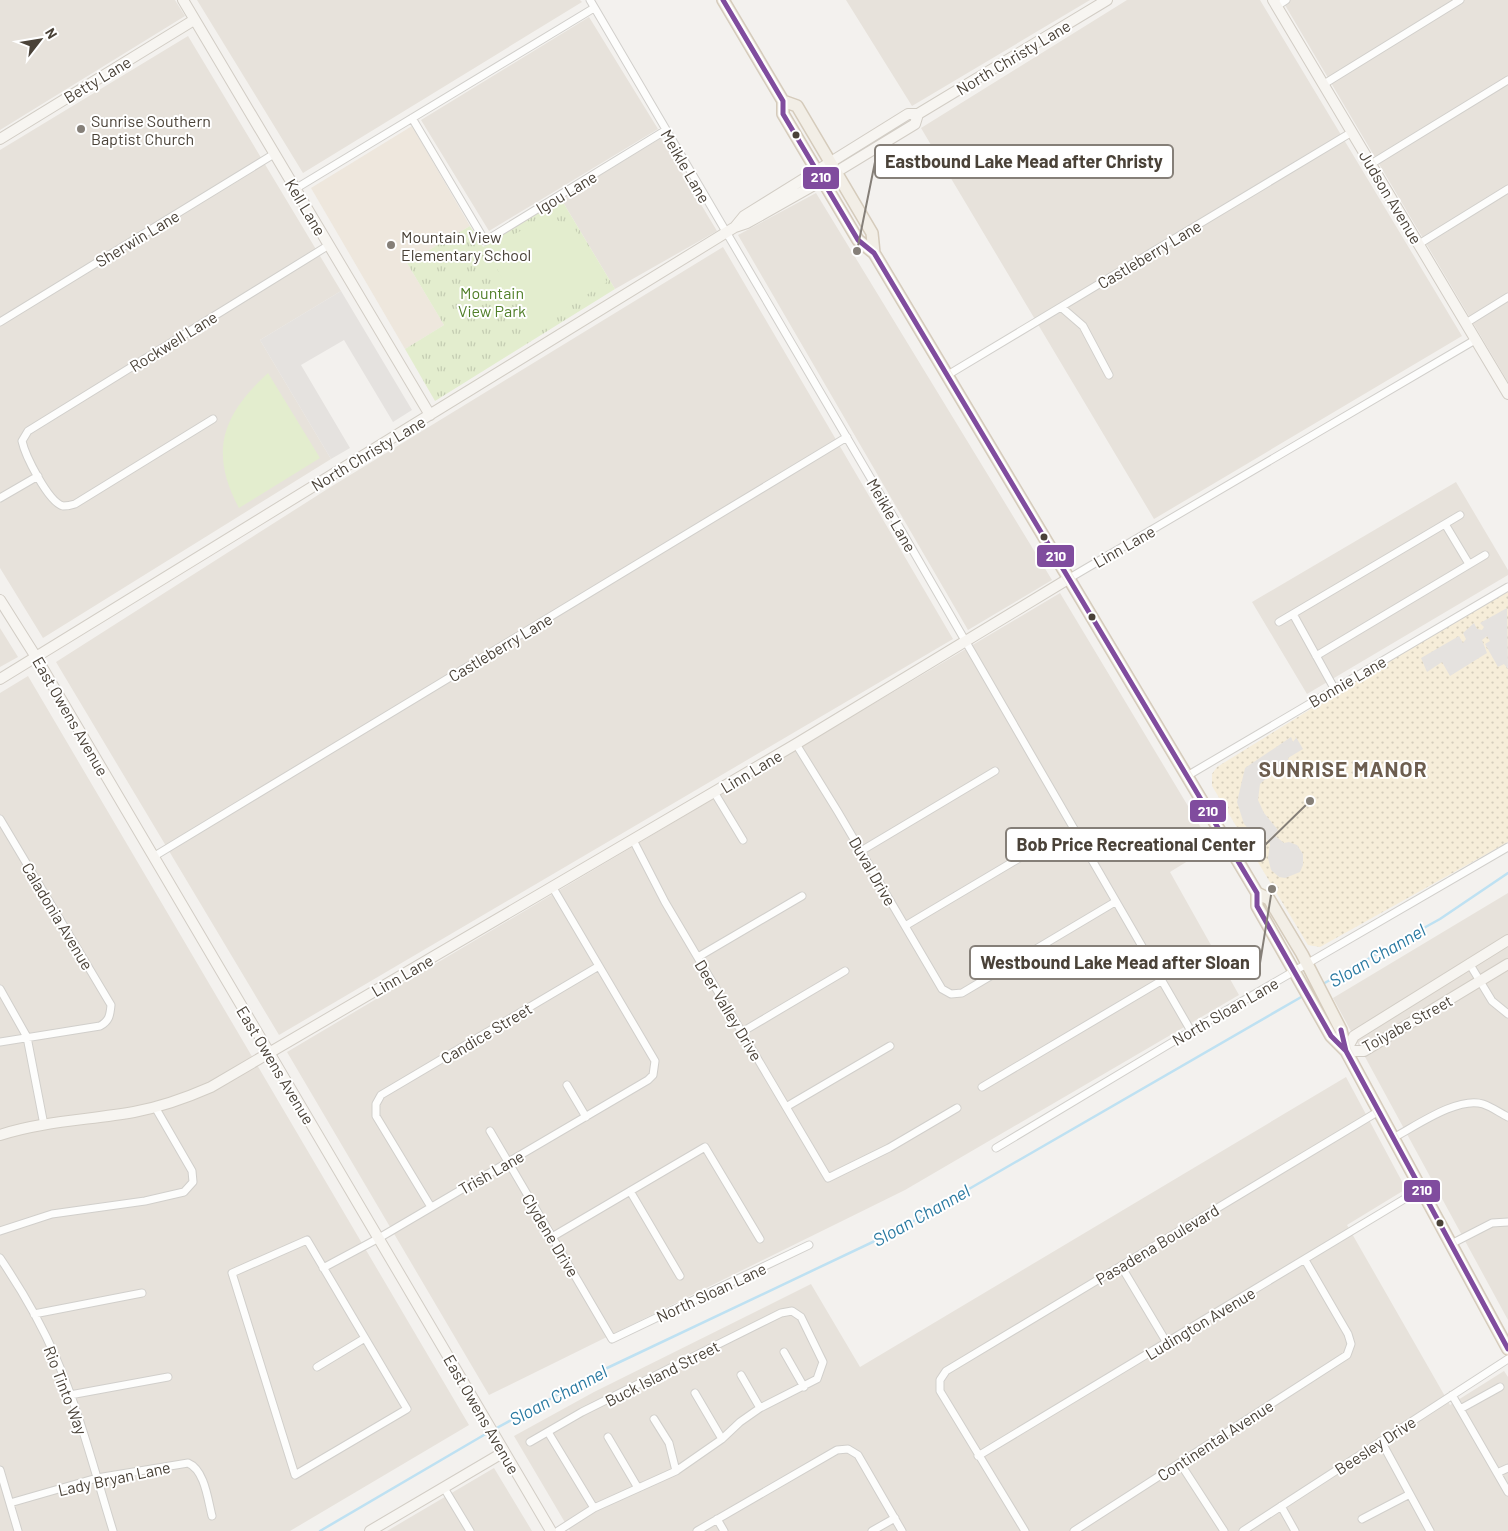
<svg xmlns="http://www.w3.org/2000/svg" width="1508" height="1531" font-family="Barlow,sans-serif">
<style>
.residential{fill:#e7e2db}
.education{fill:#eee7dd}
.grass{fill:url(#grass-tufts)}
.sand{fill:url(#sand-dots)}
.garden{fill:#e3edce}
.parking{fill:#e5e2df}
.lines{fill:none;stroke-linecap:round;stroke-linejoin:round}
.stream{stroke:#bee1f2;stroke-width:2.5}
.street-casing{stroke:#d1cfcb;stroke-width:9}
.secondary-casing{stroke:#d2cdc5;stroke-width:12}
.primary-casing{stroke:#d5cbbb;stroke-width:14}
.street{stroke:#fdfdfc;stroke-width:7}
.secondary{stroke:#f7f5f1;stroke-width:10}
.primary{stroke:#f2eee6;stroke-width:11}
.bus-1-casing{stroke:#fff;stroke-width:9}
.bus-1{stroke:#804c9e;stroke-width:5}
.poi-dot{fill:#857f78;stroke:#fff;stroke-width:2}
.bus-dot{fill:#4a4238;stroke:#fff;stroke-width:2}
.labels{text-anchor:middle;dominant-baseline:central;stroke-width:4;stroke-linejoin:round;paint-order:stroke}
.street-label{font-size:16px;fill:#4a4238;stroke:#fff}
.poi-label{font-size:16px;fill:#4a4238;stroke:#fff;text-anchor:start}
.park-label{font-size:16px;fill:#517f29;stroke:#fff}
.water-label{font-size:18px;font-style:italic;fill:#2979a1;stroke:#fff}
.district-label{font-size:21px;font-weight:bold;letter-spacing:1px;fill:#6d5e4f;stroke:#fff}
.leader{fill:none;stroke:#857f78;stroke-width:2}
.callout-dot{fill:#857f78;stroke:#fff;stroke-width:2}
.callout{fill:#fff;stroke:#857f78;stroke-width:2}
.callout-label{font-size:18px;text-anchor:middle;font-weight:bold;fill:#4a4238}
.line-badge{stroke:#fff;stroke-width:2}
.badge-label{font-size:14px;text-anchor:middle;font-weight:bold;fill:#fff}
</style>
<defs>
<pattern id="grass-tufts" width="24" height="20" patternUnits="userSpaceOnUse" patternTransform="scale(1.25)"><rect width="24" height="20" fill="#e3edce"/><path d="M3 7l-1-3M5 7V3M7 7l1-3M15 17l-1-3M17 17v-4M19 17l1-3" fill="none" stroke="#c4ccb2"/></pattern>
<pattern id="sand-dots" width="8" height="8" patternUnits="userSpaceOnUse" patternTransform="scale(1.25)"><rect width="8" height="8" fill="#f6edd9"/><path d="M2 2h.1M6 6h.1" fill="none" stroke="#d4ccbb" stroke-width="1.8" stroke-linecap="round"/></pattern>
</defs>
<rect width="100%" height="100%" fill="#f3f1ee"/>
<path class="residential" d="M0,0H175L185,16L0,130Z
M197,0H580L582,2L303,173Z
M846,0H1090L912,106Z
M1127,0H1260L1462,336L1154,519L921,128Z
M1282,0H1508V382Z
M589,17L658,129L489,231L421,120Z
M188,36L341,291L260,340L331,459L43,638L0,568V150Z
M661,138L717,231L615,289L561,199Z
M816,193L1052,580L968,630L738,235Z
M723,247L953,639L279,1035L56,662L329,488Z
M1456,482L1508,570V575L1307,694L1252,602Z
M1060,593L1212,846L1170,872L1239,995L905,1190L489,1395L287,1052Z
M0,628L18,657L0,667Z
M28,676L469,1425L290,1531H0V693Z
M1508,893V1320L1333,998Z
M1346,1077L1406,1189L1347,1225L1450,1405L1504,1371L1508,1377V1531H570L514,1436L594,1392L811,1284L860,1367Z
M494,1468L532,1531H387Z"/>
<path class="education" d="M412,126L470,226L407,263L444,325L405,349L311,188Z"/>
<path class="grass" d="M561,199L615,289L435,401L405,349L444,325L407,263L470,226L483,247Z"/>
<path class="sand" d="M1508,587V842L1320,947L1308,945L1212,786V774L1217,767Z"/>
<path class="garden" d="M556,220L573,226L607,282L535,327L528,325L486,249L528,227Z
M268,373L320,458L239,508C209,452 222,415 268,373Z"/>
<path class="parking" d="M341,291L412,410L393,422L344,340L301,365L350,448L331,459L260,340Z
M1507,608L1508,669L1504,664L1498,667L1485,644L1490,641L1487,636L1482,640L1487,653L1450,676L1442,662L1427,672L1421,658L1459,636L1463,643L1466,639L1463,633L1474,623L1477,629L1482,630L1484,627L1480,623Z
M1293,732L1303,749L1288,758L1289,763L1270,775L1260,784L1258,800L1264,813L1278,830L1274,835L1284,843L1289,842L1297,845L1303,854V865L1300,872L1285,878L1279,877L1271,870L1268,858L1270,844L1267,839L1262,843L1244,824L1237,802L1245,768L1291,737L1293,742L1296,738Z"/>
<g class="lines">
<path class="stream" d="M1321,985L1440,919L1508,873
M493,1430L605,1369L898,1230L1303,996
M320,1531L489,1432"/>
<defs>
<path id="street" d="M590,0L897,523L1191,1031
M1277,6L1286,0
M1324,84L1460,0
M412,118L485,241L666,130
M1371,164L1508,80
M295,189L594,8
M1419,244L1508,189
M1061,307L1083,326L1109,375
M0,322L274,154
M1466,323L1508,297
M946,376L1352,132
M213,419L75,504C72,505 66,506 63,506C48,502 25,455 22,441L28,431L329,245
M0,498L38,476
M1445,524L1469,564
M1068,579L1475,340
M1293,614L1334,688
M1279,622L1460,515
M1316,656L1485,555
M796,744L838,812L942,989L951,994L962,993L1115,902
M1187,776L1508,587
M714,792L743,840
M0,819L111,1005C110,1016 109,1021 100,1026L0,1042
M633,840L665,902L828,1178L889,1148L957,1108
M861,851L995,771
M153,857L847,437
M905,926L1038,847
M698,957L802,896
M1469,963L1492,1001L1508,1014
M0,989L27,1037L44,1125
M742,1032L845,971
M567,1085L586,1117
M982,1087L1161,981
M786,1107L890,1046
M490,1131L612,1339L809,1245
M1393,1138C1416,1126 1458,1096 1483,1104C1492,1107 1500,1113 1508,1117
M996,1148L1191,1031L1508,847
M630,1191L680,1276
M431,1207L376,1116V1104L381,1095L599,966
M0,1231L52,1214L145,1201L184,1192L193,1182L192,1171L155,1107
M552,1237L705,1147L760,1239
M307,1240L407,1409L295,1475L232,1273Z
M1451,1244L1492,1223L1508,1222
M0,1258C21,1289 41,1323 56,1358C80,1413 95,1473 113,1531
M1121,1266L1167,1343
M323,1268L379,1238L648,1080L653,1075L655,1061L553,888
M34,1314L142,1293
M784,1352L804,1387
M317,1367L365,1338
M741,1375L760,1408
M695,1393L722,1439
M70,1395L168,1377
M1452,1395L1508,1492
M1462,1408L1500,1387
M654,1419L669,1443L676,1471
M548,1432L594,1508
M608,1437L638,1488
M1381,1441L1430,1531
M530,1442L582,1412L781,1313L792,1311L801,1317L823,1362L817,1379L760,1408L740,1422L722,1439L676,1471L594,1508L558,1531
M978,1456L1421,1189
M1180,1463L1224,1531
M0,1470L18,1531
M1497,1473L1508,1468
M444,1488L470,1531
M10,1503L97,1478L188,1463C205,1470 208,1501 212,1516
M1281,1506L1295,1531
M717,1519L724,1531
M1362,1519L1410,1494
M697,1531L837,1450L848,1449L858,1455L902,1531
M872,1531L895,1518
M1025,1531L940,1391V1380L946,1371L1379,1111
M1074,1531L1347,1355L1351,1344L1348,1334L1305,1260
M1243,1531L1508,1359"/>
<path id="secondary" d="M183,0L430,415
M1273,0L1508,394
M0,139L194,20
M735,227L744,216L908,114H918L1107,0
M0,600L36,657L551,1531
M0,679L735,227L747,223L823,180L915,124L918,114
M1508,940L1354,1036L1346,1051H1364L1508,964
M0,1135C43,1121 89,1120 134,1112C160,1107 186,1098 211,1087L796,744L1068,579
M370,1531L504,1452"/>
<path id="primary" d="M723,0L783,101V114L858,240L874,253L1257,893V906L1331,1036L1346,1051
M783,101L797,106L872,233L874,253
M1257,893L1269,899L1302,954L1341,1030L1346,1051L1508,1349"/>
</defs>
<use href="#street" class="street-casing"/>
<use href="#secondary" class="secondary-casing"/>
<use href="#primary" class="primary-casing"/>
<use href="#street" class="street"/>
<use href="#secondary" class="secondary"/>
<use href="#primary" class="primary"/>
<defs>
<path id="bus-1" d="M723,0L783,101V114L858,240L874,253L1257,893V906L1331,1036L1346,1051
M1341,1030L1346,1051L1508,1349"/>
</defs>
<use href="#bus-1" class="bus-1-casing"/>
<use href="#bus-1" class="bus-1"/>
</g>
<g class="poi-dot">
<circle cx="81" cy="129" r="5"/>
<circle cx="391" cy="245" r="5"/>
</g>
<g class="bus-dot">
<circle cx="796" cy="135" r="4.5"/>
<circle cx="1044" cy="537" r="4.5"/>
<circle cx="1092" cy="617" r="4.5"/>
<circle cx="1440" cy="1223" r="4.5"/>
</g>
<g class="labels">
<g class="street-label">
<text transform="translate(1013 57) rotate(-31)">North Christy Lane</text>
<text transform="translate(97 79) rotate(-31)">Betty Lane</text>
<text transform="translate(686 166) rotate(60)">Meikle Lane</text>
<text transform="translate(566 192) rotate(-31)">Igou Lane</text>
<text transform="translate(1391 197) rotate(59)">Judson Avenue</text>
<text transform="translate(306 207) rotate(59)">Kell Lane</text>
<text transform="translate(137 238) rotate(-31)">Sherwin Lane</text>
<text transform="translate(1149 254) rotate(-31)">Castleberry Lane</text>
<text transform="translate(173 341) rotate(-32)">Rockwell Lane</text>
<text transform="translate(368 453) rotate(-31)">North Christy Lane</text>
<text transform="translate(892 515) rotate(60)">Meikle Lane</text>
<text transform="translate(1124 546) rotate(-30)">Linn Lane</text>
<text transform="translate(500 647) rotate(-31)">Castleberry Lane</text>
<text transform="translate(1347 681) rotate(-30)">Bonnie Lane</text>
<text transform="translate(71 716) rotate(60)">East Owens Avenue</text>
<text transform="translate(751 771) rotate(-31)">Linn Lane</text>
<text transform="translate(873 871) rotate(60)">Duval Drive</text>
<text transform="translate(58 916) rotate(59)">Caladonia Avenue</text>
<text transform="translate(402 975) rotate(-30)">Linn Lane</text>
<text transform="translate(729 1010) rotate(59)">Deer Valley Drive</text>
<text transform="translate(1225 1011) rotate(-30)">North Sloan Lane</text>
<text transform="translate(1407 1023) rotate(-29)">Toiyabe Street</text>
<text transform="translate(486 1033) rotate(-31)">Candice Street</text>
<text transform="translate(276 1065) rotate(59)">East Owens Avenue</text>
<text transform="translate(491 1172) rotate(-30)">Trish Lane</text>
<text transform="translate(551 1235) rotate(59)">Clydene Drive</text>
<text transform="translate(1157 1244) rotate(-31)">Pasadena Boulevard</text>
<text transform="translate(711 1292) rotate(-25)">North Sloan Lane</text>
<text transform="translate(1200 1323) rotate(-31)">Ludington Avenue</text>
<text transform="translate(662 1373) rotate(-27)">Buck Island Street</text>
<text transform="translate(66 1390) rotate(69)">Rio Tinto Way</text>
<text transform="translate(482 1414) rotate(60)">East Owens Avenue</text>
<text transform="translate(1215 1440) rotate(-33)">Continental Avenue</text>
<text transform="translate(1375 1445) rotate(-33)">Beesley Drive</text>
<text transform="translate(114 1478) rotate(-12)">Lady Bryan Lane</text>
</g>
<g class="poi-label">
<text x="91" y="120">Sunrise Southern<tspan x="91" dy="18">Baptist Church</tspan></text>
<text x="401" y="236">Mountain View<tspan x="401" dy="18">Elementary School</tspan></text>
</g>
<g class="park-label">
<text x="492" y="292">Mountain<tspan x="492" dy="18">View Park</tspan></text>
</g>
<g class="water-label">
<text transform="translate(1377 955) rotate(-30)">Sloan Channel</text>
<text transform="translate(921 1215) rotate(-29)">Sloan Channel</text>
<text transform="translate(558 1395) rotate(-28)">Sloan Channel</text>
</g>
<g class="district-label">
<text x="1343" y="768">SUNRISE MANOR</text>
</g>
</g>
<path class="leader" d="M857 251L875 162M1310 801L1265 845M1272 889L1260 963"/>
<g class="callout-dot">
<circle cx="857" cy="251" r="5"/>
<circle cx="1310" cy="801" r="5"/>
<circle cx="1272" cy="889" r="5"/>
</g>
<g class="callout">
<rect x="875" y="145" width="298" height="33" rx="5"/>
<rect x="1006" y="828" width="259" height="33" rx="5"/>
<rect x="970" y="946" width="290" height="33" rx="5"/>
</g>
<g class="callout-label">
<text x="1024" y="168">Eastbound Lake Mead after Christy</text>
<text x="1136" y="851">Bob Price Recreational Center</text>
<text x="1115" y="969">Westbound Lake Mead after Sloan</text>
</g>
<g class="line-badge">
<rect x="802" y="166" width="38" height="24" rx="5" fill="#804c9e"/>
<rect x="1036" y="544" width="39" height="24" rx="5" fill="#804c9e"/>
<rect x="1189" y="799" width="38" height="24" rx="5" fill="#804c9e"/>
<rect x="1403" y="1179" width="38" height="24" rx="5" fill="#804c9e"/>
</g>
<g class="badge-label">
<text x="821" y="182">210</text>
<text x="1056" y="561">210</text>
<text x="1208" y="816">210</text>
<text x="1422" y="1195">210</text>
</g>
<g transform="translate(40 40) rotate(59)" stroke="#ffffff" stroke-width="4" paint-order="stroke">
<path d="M0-4L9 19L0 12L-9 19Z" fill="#4a4238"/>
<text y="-8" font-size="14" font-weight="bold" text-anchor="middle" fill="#4a4238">N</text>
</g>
</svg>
